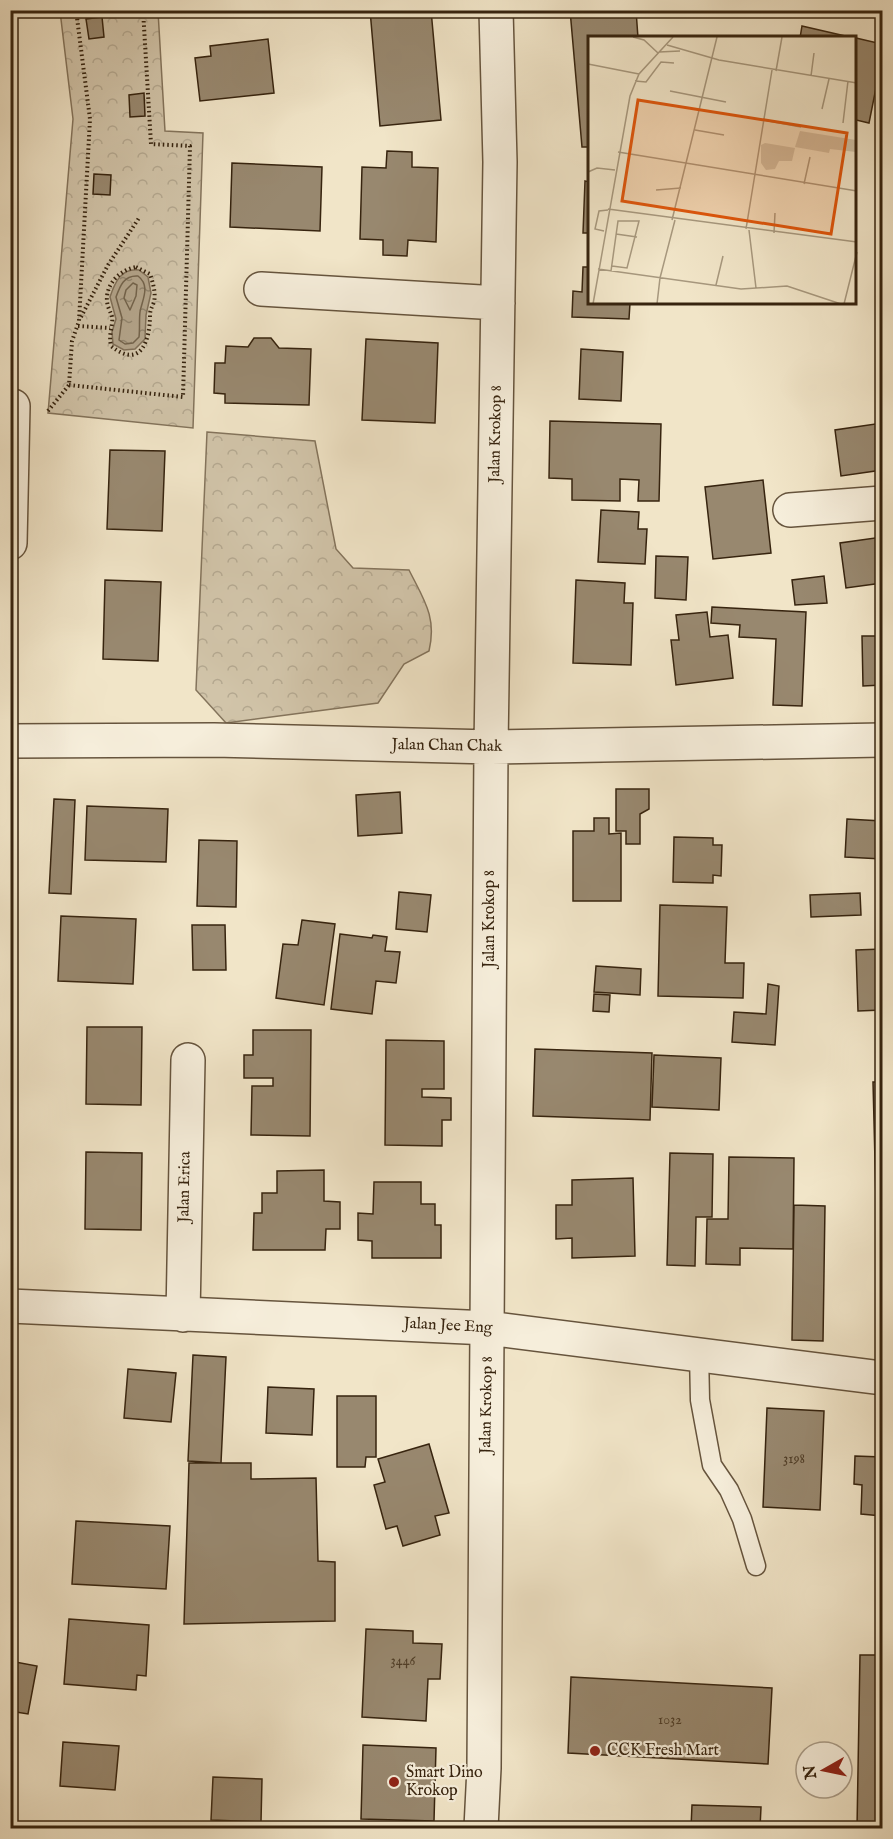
<svg xmlns="http://www.w3.org/2000/svg" width="893" height="1839" font-family="'IM FELL English',serif">
<style>
.forest{fill:url(#forest-crowns);stroke:#84745c;stroke-width:1.5}
.water{fill:url(#water-ripples);stroke:#817058;stroke-width:1.5}
.lines{fill:none;stroke-linecap:round;stroke-linejoin:round}
.shore{stroke:#74644c;stroke-width:1.5}
.building{fill:#98886f;stroke:#37240f;stroke-width:1.5}
.lane-casing{stroke:#66543d;stroke-width:21}
.street-casing{stroke:#66543d;stroke-width:36}
.path{stroke:#37240f;stroke-width:4;stroke-dasharray:1.5 3;stroke-linecap:butt}
.lane{stroke:#f6eedb;stroke-width:18}
.street{stroke:#f6eedb;stroke-width:33}
.poi-dot{fill:#8f2418;stroke:#f6eedb;stroke-width:2}
.labels{text-anchor:middle;dominant-baseline:central;stroke-width:4.5;stroke-linejoin:round;paint-order:stroke}
.number-label{font-size:14px;fill:#4f3d27}
.street-label{font-size:16px;fill:#37240f;stroke:#f6eedb}
.poi-label{font-size:16px;fill:#37240f;stroke:#f6eedb;text-anchor:start}
.inset-road{fill:none;stroke:#a7987e;stroke-width:1.5}
.view{fill:#df560c;fill-opacity:0.15;stroke:#df560c;stroke-width:3}
.inset-edge{fill:none;stroke:#37240f;stroke-width:3}
</style>
<defs>
<pattern id="forest-crowns" width="20" height="18" patternUnits="userSpaceOnUse" patternTransform="scale(1.5)"><rect width="20" height="18" fill="#d1c4a9"/><path d="M2 6a3 3 0 1 1 6 0M12 15a3 3 0 1 1 6 0" fill="none" stroke="#b4a890"/></pattern>
<pattern id="water-ripples" width="26" height="14" patternUnits="userSpaceOnUse" patternTransform="scale(1.5)"><rect width="26" height="14" fill="#b2a389"/><path d="M2 4q2-2 4 0t4 0M15 11q2-2 4 0t4 0" fill="none" stroke="#92856e"/></pattern>
</defs>
<rect width="100%" height="100%" fill="#f1e5c8"/>
<filter id="stains"><feTurbulence type="fractalNoise" baseFrequency=".00333" numOctaves="4"/><feColorMatrix values="0 0 0 0 .2 0 0 0 0 .09 0 0 0 0 .02 0 0 0 .5 -.17"/></filter>
<radialGradient id="worn" r=".72"><stop offset=".6" stop-color="#630" stop-opacity="0"/><stop offset="1" stop-color="#630" stop-opacity=".3"/></radialGradient>
<path class="forest" d="M60,11H158L165,131L203,133L193,428L48,413L73,119Z
M207,432L315,441L336,549L353,568L409,570C424,600 437,617 429,651L404,664L378,703L226,723L196,690Z"/>
<path class="water" d="M139,270L148,277L151,293L146,315L145,339L135,349L124,350L113,344L112,332L116,319L110,297C115,282 121,268 139,270Z"/>
<g class="lines">
<path class="shore" d="M138,276C151,286 142,300 140,312C139,320 140,328 139,337L133,343L125,344L119,340L122,318L116,297C120,286 124,275 138,276Z
M133,283L137,285L136,296L130,310L124,298L126,290Z"/>
</g>
<path class="building" d="M370,10H431L441,120L380,126Z
M570,10H636L638,38H590V147H582Z
M102,17L104,37L89,39L86,19Z
M802,26L854,38H800Z
M856,38L882,44V58L869,123L856,120Z
M268,39L274,93L200,101L195,58L211,56L210,46Z
M144,93L145,116L130,117L129,95Z
M387,151L412,152V167L438,168L436,242L408,240L407,256L383,255V240L360,239L362,167L386,168Z
M232,163L322,167L320,231L230,227Z
M94,174L111,175L110,195L93,194Z
M585,181L590,182V233H583Z
M583,267H590V303H630L629,319L572,317L573,291L582,292Z
M254,338H271L279,348L311,349L309,405L225,403V394L214,393L215,363H225L226,346L248,347Z
M366,339L438,343L435,423L362,420Z
M581,349L623,352L621,401L579,399Z
M550,421L661,424L659,501H638L639,480L620,479V501L572,500V479L549,478Z
M882,423V470L841,476L835,430Z
M110,450L165,451L162,531L107,529Z
M763,480L771,553L713,559L705,487Z
M601,510L639,512L638,529H647L645,564L598,562Z
M882,537V583L846,588L840,543Z
M656,556L688,557L686,600L655,598Z
M824,576L827,603L795,605L792,580Z
M105,580L161,582L158,661L103,659Z
M576,580L625,583L624,603H633L631,665L573,663Z
M712,607L806,612L802,706L773,705L776,639L739,637L740,625L711,623Z
M707,612L710,637L728,635L733,678L676,685L671,640H679L676,615Z
M862,636H882V685L863,686Z
M616,789H649V809L640,814V844H626V831H616Z
M400,792L402,833L358,836L356,795Z
M54,799L75,800L71,894L49,893Z
M87,806L168,809L166,862L85,860Z
M594,818H609V834L621,833V901H573V831H594Z
M847,819L882,821V859L845,857Z
M674,837L713,838V845H722L721,876L713,875V883L673,882Z
M199,840L237,841L236,907L197,906Z
M399,892L431,895L427,932L396,929Z
M860,893L861,915L811,917L810,895Z
M660,905L727,907L725,963H744L743,998L658,996Z
M61,916L136,919L133,984L58,981Z
M302,920L335,924L324,1005L276,998L283,944L298,945Z
M192,925H225L226,970H193Z
M10,930H17L15,969H10Z
M340,934L372,938L373,935L387,937L385,951L400,952L396,983L376,981L372,1014L331,1009Z
M882,949V1010L858,1011L856,950Z
M596,966L641,969L640,995L594,992Z
M768,984L779,986L775,1045L732,1042L734,1012L766,1014Z
M594,994L610,995L609,1012L593,1011Z
M87,1027H142L141,1105L86,1104Z
M253,1030H311L310,1136L251,1135L252,1086H273V1078H244V1055H253Z
M386,1040L444,1041V1089H422V1097L451,1098V1120H442V1146L385,1145Z
M535,1049L652,1053L650,1120L533,1116Z
M654,1055L721,1058L719,1110L652,1107Z
M873,1082H882V1320H879Z
M86,1152L142,1153L141,1230L85,1229Z
M670,1153L713,1154L712,1217H696L695,1266L667,1265Z
M729,1157L794,1158L793,1249L740,1248V1265L706,1264L707,1219H728Z
M324,1170V1201L340,1202V1229H326L325,1250H253L254,1213H262V1193H277V1171Z
M633,1178L635,1256L572,1258V1238L556,1239V1205H572V1180Z
M374,1182H421V1204H435V1225H441V1258H372V1241L358,1240V1213L373,1214Z
M794,1205L825,1206L823,1341L792,1340Z
M193,1355L226,1357L221,1463L188,1461Z
M128,1369L176,1373L171,1422L124,1418Z
M10,1377H14L10,1458Z
M268,1387L314,1389L312,1435L266,1433Z
M337,1396H376V1457H366L365,1467H337Z
M767,1408L824,1411L820,1510L763,1507Z
M429,1444L449,1513L435,1516L440,1535L403,1546L397,1526L386,1529L374,1485L385,1482L378,1459Z
M855,1456L882,1457V1516L861,1514L862,1485L854,1484Z
M189,1463H251V1479L316,1478L318,1561L335,1562V1621L184,1624Z
M76,1521L170,1526L166,1589L72,1584Z
M69,1619L149,1625L146,1676L137,1675L136,1690L64,1684Z
M366,1629L413,1631V1643L442,1644L440,1679H428L426,1721L362,1717Z
M860,1655H882V1828H857Z
M10,1661L37,1666L28,1714L10,1711Z
M571,1677L772,1688L768,1764L568,1753Z
M63,1742L119,1746L115,1790L60,1786Z
M363,1745L436,1748L434,1821L361,1819Z
M213,1777L262,1779L261,1822L211,1820Z
M692,1805L761,1807L760,1828H691Z"/>
<g class="lines">
<defs>
<path id="lane" d="M699,1352L700,1400L712,1465L729,1490L742,1519L756,1566"/>
<path id="street" d="M261,289L498,303
M790,510L882,503
M10,543L13,406
M10,741L214,740L491,747L882,740
M10,1306L488,1328L882,1378
M183,1315L188,1060
M481,1828L484,1768L491,747L500,162L496,10"/>
</defs>
<use href="#lane" class="lane-casing"/>
<use href="#street" class="street-casing"/>
<path class="path" d="M136,267L150,274C153,283 156,293 154,302C152,307 150,310 150,315C150,340 141,370 111,346C109,336 111,332 112,323C113,317 111,314 109,309C101,290 117,270 136,267Z
M81,317L108,265L139,218
M78,326L110,328
M69,385L183,397L190,146L151,144L143,10
M48,411L69,385L72,341L79,321L90,119L76,10"/>
<use href="#lane" class="lane"/>
<use href="#street" class="street"/>
</g>
<g class="poi-dot">
<circle cx="595" cy="1751" r="6"/>
<circle cx="394" cy="1782" r="6"/>
</g>
<g class="labels">
<g class="number-label">
<text x="794" y="1459">3198</text>
<text x="403" y="1661">3446</text>
<text x="670" y="1720">1032</text>
</g>
<g class="street-label">
<text transform="translate(496 434) rotate(-89)">Jalan Krokop 8</text>
<text transform="translate(447 746) rotate(1)">Jalan Chan Chak</text>
<text transform="translate(490 919) rotate(-90)">Jalan Krokop 8</text>
<text transform="translate(185 1187) rotate(-89)">Jalan Erica</text>
<text transform="translate(448 1326) rotate(3)">Jalan Jee Eng</text>
<text transform="translate(487 1405) rotate(-89)">Jalan Krokop 8</text>
</g>
<g class="poi-label">
<text x="607" y="1751">CCK Fresh Mart</text>
<text x="406" y="1773">Smart Dino<tspan x="406" dy="18">Krokop</tspan></text>
</g>
</g>
<g transform="translate(588 36)">
<rect width="268" height="268" fill="#f1e5c8"/>
<path d="M212,95L268,104V116L242,113L241,117L207,111ZM177,107L207,112L204,125H191L187,133L178,134L173,127V109Z" fill="#d1c4a9"/>
<path class="inset-road" d="M45,1L56,4L70,17M79,9L131,24L269,47M71,16L92,15M0,28L51,38M188,35L194,1M223,40L226,17M47,45L58,46L73,26L86,27M82,55L138,66M234,73L241,43M175,84L213,91M255,87L260,45M107,94L136,99M30,116L269,155M0,136L9,132L27,134M216,148L222,121M68,154L93,152M20,173L269,206M84,184L129,1M158,193L184,34M161,194L168,252M16,195L7,193L11,175L20,174M186,197L187,177M28,198L49,201M10,233L153,253L199,250L253,268M23,235L30,185H51L39,232L24,230M128,249L135,220M5,268L42,60L51,38L85,1M69,268L72,242L87,184M256,268L269,216"/>
<path class="view" d="M50,64L259,97L243,198L34,165Z"/>
<rect width="268" height="268" class="inset-edge"/>
</g>
<rect width="893" height="1839" fill="none" stroke="#f1e5c8" stroke-width="36"/>
<rect x="12" y="12" width="869" height="1815" fill="none" stroke="#37240f" stroke-width="3"/>
<rect x="18" y="18" width="857" height="1803" fill="none" stroke="#37240f" stroke-width="1.5"/>
<g transform="translate(824 1770) rotate(261)"><circle r="28" fill="#f6eedb" stroke="#aa9d89" stroke-width="1.5"/>
<path d="M0-4.5L10 22L0 15L-10 22Z" fill="#8f2418"/>
<text y="-9" font-size="16" font-weight="bold" text-anchor="middle" fill="#37240f">N</text>
</g>
<rect width="100%" height="100%" filter="url(#stains)"/>
<rect width="100%" height="100%" fill="url(#worn)"/>
</svg>
